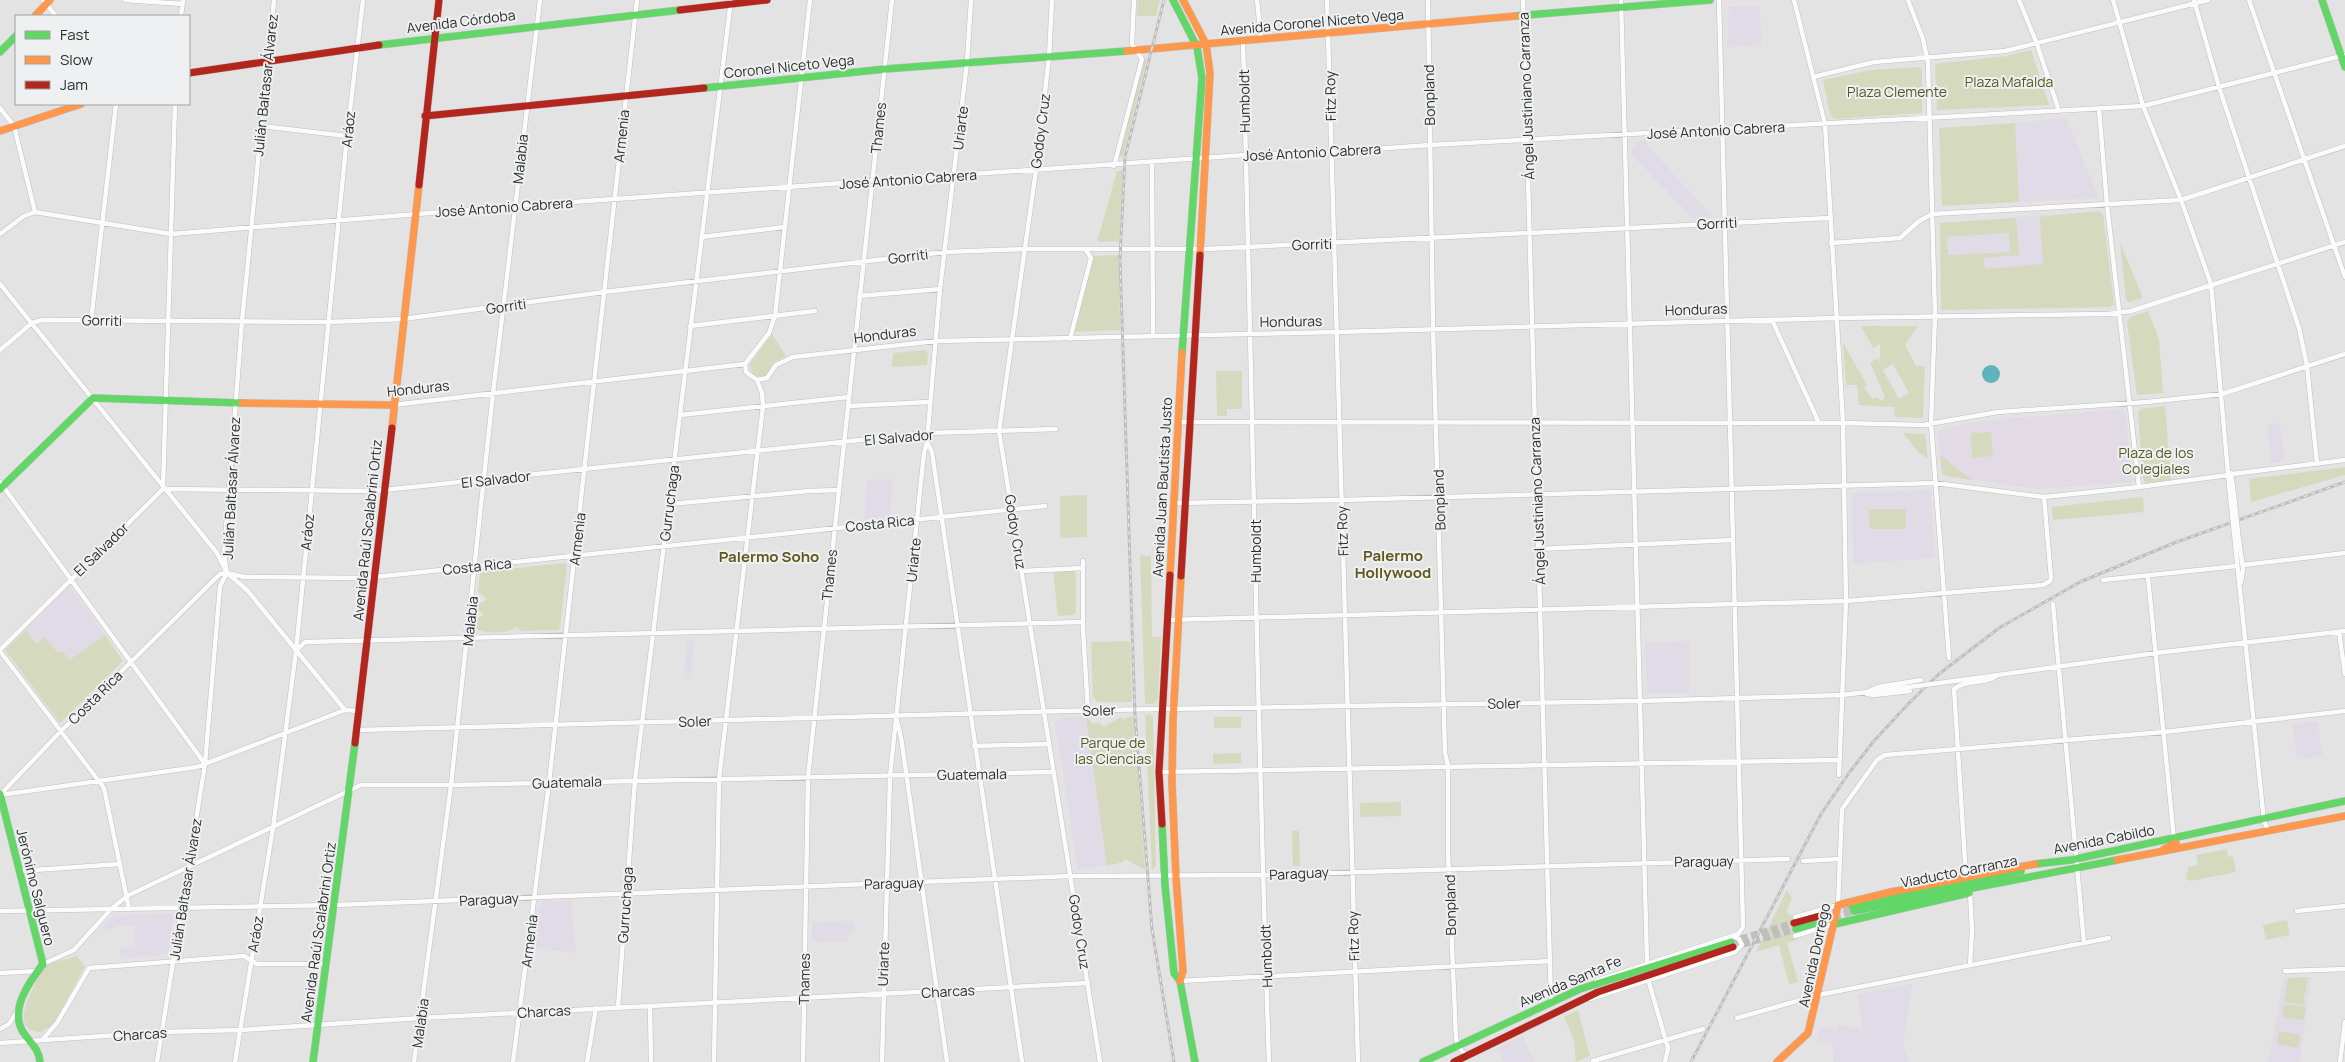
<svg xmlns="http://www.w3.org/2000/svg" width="2345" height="1062" font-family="Manrope,sans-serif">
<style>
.industrial{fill:#e2dae5}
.education{fill:#e0dbe6}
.green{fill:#d5dabf;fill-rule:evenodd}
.water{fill:#5eb4ba}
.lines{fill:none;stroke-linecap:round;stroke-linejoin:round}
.secondary-tunnel{stroke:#bfbfbf;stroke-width:7;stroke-dasharray:7 3.5;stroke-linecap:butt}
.street-casing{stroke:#bfbfbf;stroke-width:5.5}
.fast-casing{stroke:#bfbfbf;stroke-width:8}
.slow-casing{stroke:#bfbfbf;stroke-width:8}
.jam-casing{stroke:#bfbfbf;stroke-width:8}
.street{stroke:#fbfbfb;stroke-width:4.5}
.fast{stroke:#63d668;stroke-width:7}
.slow{stroke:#ff974d;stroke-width:7}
.jam{stroke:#b3261e;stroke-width:7}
.rail-casing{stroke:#bebebe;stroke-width:3}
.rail{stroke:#eff0f1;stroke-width:1;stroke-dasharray:4;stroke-linecap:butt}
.street-bridge-casing{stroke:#bfbfbf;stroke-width:5.5;stroke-linecap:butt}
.street-bridge{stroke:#fbfbfb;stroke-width:4.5}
.labels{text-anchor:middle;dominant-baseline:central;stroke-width:4;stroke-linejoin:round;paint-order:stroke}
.street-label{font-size:14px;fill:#2e2e2e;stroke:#eff0f1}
.park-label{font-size:14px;fill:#525a23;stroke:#eff0f1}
.neighbourhood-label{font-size:15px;font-weight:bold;fill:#60581b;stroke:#eff0f1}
</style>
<rect width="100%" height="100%" fill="#e3e3e3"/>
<path class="industrial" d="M2120,410L2126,415L2132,482L2039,489L1972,480L1940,455L1938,434L1941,429L1988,420Z"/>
<path class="education" d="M1760,5L1761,45L1727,47L1729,7Z
M2066,118L2099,198L2019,202L2015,123Z
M1641,140H1646V144L1713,217L1693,218L1632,155V148Z
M2099,211L2103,214L2114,304L2111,307L1941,310L1940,223Z
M2280,423L2285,461L2271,463L2267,425Z
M893,479L890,516L864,519L867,480Z
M1930,490L1935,558L1853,564L1852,493Z
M69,585L105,635L69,660L57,652L45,637L36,644L26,630Z
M687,639L694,640L691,679L684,678Z
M1689,641V693H1647L1645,643Z
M1086,716L1092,723H1099L1104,727L1121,717L1125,720L1127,717H1134L1139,782L1133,863L1125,859L1123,862L1078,870L1055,721L1062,720V718Z
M2318,721L2322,756L2297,759L2292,724Z
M571,900L576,953L532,947L537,908L544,901Z
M171,914L174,916L168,953L164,955L121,959L120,948L135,947V926H119L106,932L103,927L114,915Z
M855,921V933L847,934V941L812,942V922Z
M2311,977L2300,1062H2268L2284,978Z
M1912,984L1903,1047L1909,1062H1834L1832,1044L1817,1041L1820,1026L1837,1030L1838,1025L1863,1029L1857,994Z
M1522,1036L1535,1062H1504L1497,1048Z"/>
<path class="green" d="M1138,0H1160L1156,16H1137Z
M2031,50L2049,105L1937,110L1935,64L2006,56Z
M1144,59L1147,60L1123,156L1119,157Z
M1920,67L1922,70V113L1834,119L1830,114L1823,80L1871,70Z
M2015,123L2019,202L1942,206L1939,128Z
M1123,170L1119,241L1097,242L1117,171Z
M2099,211L2103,214L2114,304L2111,307L1941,310L1940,223L2016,218L2019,255L1984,258L1985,269L2043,264L2040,217ZM2009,233L2010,252L1948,255L1947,237Z
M2120,242L2143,298L2129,302L2126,300Z
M1119,255L1120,330L1074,332L1093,256Z
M2148,311L2159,339L2163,393L2137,395L2127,322L2130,317Z
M1861,326H1918L1905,345L1916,366H1925L1923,418L1895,417L1894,407L1859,405L1857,385H1846L1843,343L1867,385L1864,388L1873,399L1877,397L1881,401L1885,398C1881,387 1876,376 1870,363L1878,358L1880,362V344L1873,348ZM1893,364L1909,393L1899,399L1883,370Z
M772,334L786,356L773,363L767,375L763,377L753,375L749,365Z
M925,350L928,353L927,365L892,367L893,353Z
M1216,371H1242V409H1227V416H1217Z
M2165,406L2171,480L2145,483L2143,478L2138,412L2141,409Z
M1991,432L1993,456L1972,458L1971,433Z
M1903,433L1925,434L1928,459L1918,452Z
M1940,455L1972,480L1945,476L1942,473Z
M2345,467V475L2251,502L2249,479Z
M1087,495V537L1060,538V496Z
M2143,497L2144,512L2053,520L2052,507Z
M1868,509H1906V529H1870Z
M1140,555L1151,556L1152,637H1161L1158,699L1153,704H1145Z
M565,563L567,565L560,627L558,630L520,631L517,627C509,633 484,635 476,628V618L483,616V613L478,611V604L485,601V597L478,592L480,572Z
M1073,570L1076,574V612L1073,615L1058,616L1053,571Z
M26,630L36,644L45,637L57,652L64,653L69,660L105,635L123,661L60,723L5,650Z
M1130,641L1132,702H1098L1093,697L1091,642Z
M1150,714L1153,717L1156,866L1152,870L1145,715Z
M1086,716L1092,723H1099L1104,727L1121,717L1125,720L1127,717H1134L1145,870L1125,859L1123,862L1107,866Z
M1214,717H1241V728H1214Z
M1241,753V763L1213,764V754Z
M1401,802V816L1360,817V803Z
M1292,831H1299L1300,866H1293Z
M2227,849L2228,857L2233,856L2236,872L2191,881L2186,878L2188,867L2198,865L2196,855Z
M1787,890L1792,899L1786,912L1792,916L1798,939L1787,943L1798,982L1789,984L1779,945L1756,952Z
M2287,920L2290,935L2266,940L2263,925Z
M76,955L85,966L53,1025L41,1032C12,1031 27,1001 34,986C38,979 40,971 46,966C55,960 67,961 76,955Z
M2308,977L2303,1005L2284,1002L2288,978Z
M2284,1004L2306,1007L2304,1020L2282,1017Z
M1578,1010L1590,1056L1576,1062L1574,1040L1564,1017Z
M2279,1031L2300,1035L2298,1048L2277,1044Z"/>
<path class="water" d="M1982 374a9 9 0 1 1 18 0a9 9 0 1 1-18 0Z"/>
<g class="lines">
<path class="secondary-tunnel" d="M1823,915L1852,906
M1824,921L1854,911
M1731,942L1794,923
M1733,947L1796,929"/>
<defs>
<path id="street" d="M43,0L56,16
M125,0L183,4
M810,0L775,316L769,333L745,364L746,372L757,380L767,378L776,365L793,357L936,341L1337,332L1836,318L2108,314L2131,311L2345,242
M1052,0L1049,57L1036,170L999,431L1100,1062
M1257,0L1261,38
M1327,0L1358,1062
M1428,0L1433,328L1445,753L1448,765V853L1456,1039L1461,1050L1467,1056
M1523,0L1551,1001
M1621,0L1647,962
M1794,0L1825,124L1843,423L1846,601L1839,775
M1908,0L1923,39L1928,63L1935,316L1931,424L1949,658
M2019,0L2037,44L2059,111
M2113,0L2143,106L2181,200L2211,284L2230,495
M2194,0L2219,87L2299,328L2307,366L2317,464
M2249,0L2345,277
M181,16L183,0
M1243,40C1252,381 1257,721 1269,1062
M1813,77L1874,62L2005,51L2208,0
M0,108L14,126L35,212
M2099,109L2107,205L2139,487
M261,126L347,136
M1152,163L1153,336
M1114,166L1142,59L1132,44L1134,0
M0,234L24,216L35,212L171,234L515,206L1245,155L1331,152L1430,145L2143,106L2345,55
M701,237L784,227
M1831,243L1900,238L1919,221L1932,214L2181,200L2345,146
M0,284L217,553L227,573L247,590L345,710
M859,296L940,289
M1772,320L1819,423
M91,321L116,104
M690,326L815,311
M1070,339L1091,258L1086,250
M0,350L32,323L42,320L329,322L403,319L604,292L945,252L1024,249H1206L1829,218
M393,405L745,364
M849,406L929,402
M680,415L849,397
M1178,422L1843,423L1923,425L1998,412L2147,402L2222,394L2345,354
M927,442L932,452L1022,1062
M2231,473L2234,495
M2232,474L2345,460
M0,482L205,764
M163,487L175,104
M1174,503L1341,500L1935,483L2044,497L2139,487L2228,475
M670,504L809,491L839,490
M2234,533L2264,821L2269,832
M2238,533L2243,569L2241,582
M1537,549L1733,540
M1083,561V630L1088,711
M2243,565L2345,553
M1022,571L1083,568
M2148,577L2174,839
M2103,580L2237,566
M2053,604L2084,943
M1168,620L1846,601L2043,585L2050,581L2051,578L2044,497
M2339,632L2345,674
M0,650L163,489L374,491L927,433L1056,429
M297,650L305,642L1083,622
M0,651L104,788L129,909
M1954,681L2156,653L2345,631
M1869,691L1878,687L1921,680
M1867,694L1874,695L1910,691
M896,717L901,737L947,1062
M357,730L1103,710L1640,701L1842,695L1917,686
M974,746L1049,744
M1159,772L1839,760
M0,795L61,731L220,574L227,573L244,577L365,578L1045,506
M0,795L197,767L345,710L359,711
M1803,861L1839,859
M20,871L120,864
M1966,877L1954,689C1966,679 1985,685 1998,675
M0,911L335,905L1071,876L1263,875L1788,859
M2297,911L2345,906
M1795,917L1838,905L1842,809L1877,760L1885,755L2164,732L2345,711
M1795,936L1834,924
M43,964L74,950L111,909L127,896L361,785H451L1053,772
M1970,965L1972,930L1970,893
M2285,971L2345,969
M0,973L38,971
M1648,979L1668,1048L1665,1062
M1180,981L1550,961
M1596,981L1738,934L1743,927L1719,0
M1590,999L1735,952L1742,945L1739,939L1733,936
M650,1006L651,1062
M618,1007L635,780L731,0
M1737,1018L1818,995L2109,938
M0,1029L9,1024L18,1010
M43,1039L57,1023L89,968L244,956L257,964H327
M0,1043L162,1032L241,1030L420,1018L1088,983
M1593,1061L1703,1029
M157,1062L205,764L220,586L227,573L224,555L242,321L274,0
M235,1062L273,828L296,651L347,136L363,0
M414,1062L451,785L493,393L540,0
M513,1062L549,783L637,0
M587,1062L596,1008
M714,1062L719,779L763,406L762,393L757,380
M803,1062L808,777L892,0
M882,1062L890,776L924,453L927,442L940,289L967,62L971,0
M2340,1062L2345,1022"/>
<path id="fast" d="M1173,0L1197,47L1202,78L1182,353
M2322,0L2345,67
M1516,16L1710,0
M379,45L680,10
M0,52L16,36
M704,88L885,69L1127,51
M0,489L93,398L242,403
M0,794L43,964C30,981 9,1009 23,1032C30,1043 39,1048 40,1062
M1162,824L1165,885L1174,973L1180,981L1195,1062
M2035,864L2071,860L2345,801
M1852,906L2021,871
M1854,911L2117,860
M1835,924L1969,893
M1796,929L1824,921
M313,1062L355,743
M1423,1062L1580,989L1731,942"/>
<path id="slow" d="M1183,0L1206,44L1210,73L1200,255
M35,16L50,0
M1127,51L1516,16
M0,131L81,104
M242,403L393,405
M392,428L419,185
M1170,575L1182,353
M2164,849L2176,843
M2117,860L2345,816
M1180,981L1183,971L1176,877L1172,783L1173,720L1181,576
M1777,1062L1808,1033L1838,905L1891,892L2035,864"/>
<path id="jam" d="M680,10L767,0
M189,73L379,45
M425,116L704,88
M419,185L439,0
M1181,576L1200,255
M355,743L392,428
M1162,824L1159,772L1170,575
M1794,923L1823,915
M1454,1062L1598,992L1733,947"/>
</defs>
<use href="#street" class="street-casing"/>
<use href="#fast" class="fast-casing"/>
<use href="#slow" class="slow-casing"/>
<use href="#jam" class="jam-casing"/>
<use href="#street" class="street"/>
<use href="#fast" class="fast"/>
<use href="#slow" class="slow"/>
<use href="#jam" class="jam"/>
<defs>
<path id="rail" d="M1164,0L1125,157L1120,259L1135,716L1152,929L1174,1062
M1691,1062L1821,814L1849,773L1873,742L1909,703L1939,674L1999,628L2080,582L2174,543L2345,482"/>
</defs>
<use href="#rail" class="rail-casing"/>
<use href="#rail" class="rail"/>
<defs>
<path id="street-bridge" d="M2230,495L2234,533
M2234,495L2238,533
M1917,686L1954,681"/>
</defs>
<use href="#street-bridge" class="street-bridge-casing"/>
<use href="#street-bridge" class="street-bridge"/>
</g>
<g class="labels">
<g class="street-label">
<text transform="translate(461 21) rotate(-7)">Avenida Córdoba</text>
<text transform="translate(1312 22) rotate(-5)">Avenida Coronel Niceto Vega</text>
<text transform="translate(789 66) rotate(-6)">Coronel Niceto Vega</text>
<text transform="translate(265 85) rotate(-84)">Julián Baltasar Álvarez</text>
<text transform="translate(1429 95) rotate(-91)">Bonpland</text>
<text transform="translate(1330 96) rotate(-91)">Fitz Roy</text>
<text transform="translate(1526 96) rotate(-92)">Ángel Justiniano Carranza</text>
<text transform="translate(1244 101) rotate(-91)">Humboldt</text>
<text transform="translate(878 128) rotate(-84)">Thames</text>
<text transform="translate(960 128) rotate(-83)">Uriarte</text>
<text transform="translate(348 129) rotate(-84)">Aráoz</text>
<text transform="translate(1716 130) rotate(-3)">José Antonio Cabrera</text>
<text transform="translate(1040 131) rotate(-83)">Godoy Cruz</text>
<text transform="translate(621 136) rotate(-84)">Armenia</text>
<text transform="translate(1312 152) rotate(-3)">José Antonio Cabrera</text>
<text transform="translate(520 159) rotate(-84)">Malabia</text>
<text transform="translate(908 179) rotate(-4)">José Antonio Cabrera</text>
<text transform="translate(504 207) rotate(-4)">José Antonio Cabrera</text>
<text transform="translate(1717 223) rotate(-3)">Gorriti</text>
<text transform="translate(1312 244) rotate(-2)">Gorriti</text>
<text transform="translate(908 256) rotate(-7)">Gorriti</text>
<text transform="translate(506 306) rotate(-8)">Gorriti</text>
<text transform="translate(1696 309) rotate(-2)">Honduras</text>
<text transform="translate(102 320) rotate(1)">Gorriti</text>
<text transform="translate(1291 321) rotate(-1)">Honduras</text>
<text transform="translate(885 334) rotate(-7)">Honduras</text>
<text transform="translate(418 388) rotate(-6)">Honduras</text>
<text transform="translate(899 437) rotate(-5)">El Salvador</text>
<text transform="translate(496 479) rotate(-6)">El Salvador</text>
<text transform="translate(1162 487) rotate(-87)">Avenida Juan Bautista Justo</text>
<text transform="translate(231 488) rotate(-87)">Julián Baltasar Álvarez</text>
<text transform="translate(1439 500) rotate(-92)">Bonpland</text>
<text transform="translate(1537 501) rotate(-92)">Ángel Justiniano Carranza</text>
<text transform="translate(669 503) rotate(-83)">Gurruchaga</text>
<text transform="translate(880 523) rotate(-6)">Costa Rica</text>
<text transform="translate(367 530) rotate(-84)">Avenida Raúl Scalabrini Ortiz</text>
<text transform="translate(1342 531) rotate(-92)">Fitz Roy</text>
<text transform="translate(307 532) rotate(-85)">Aráoz</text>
<text transform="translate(1016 532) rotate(81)">Godoy Cruz</text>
<text transform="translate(577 539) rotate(-83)">Armenia</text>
<text transform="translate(101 549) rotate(-44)">El Salvador</text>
<text transform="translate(1255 551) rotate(-90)">Humboldt</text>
<text transform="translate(913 560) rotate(-84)">Uriarte</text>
<text transform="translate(477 566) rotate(-6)">Costa Rica</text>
<text transform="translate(829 575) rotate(-84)">Thames</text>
<text transform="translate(470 621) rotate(-84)">Malabia</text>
<text transform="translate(95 697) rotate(-45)">Costa Rica</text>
<text transform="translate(1504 703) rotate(-1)">Soler</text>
<text transform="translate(1099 710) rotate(-2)">Soler</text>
<text transform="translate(695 721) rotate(-2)">Soler</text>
<text transform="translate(972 774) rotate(-1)">Guatemala</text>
<text transform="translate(567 782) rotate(-2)">Guatemala</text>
<text transform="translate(2104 839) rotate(-11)">Avenida Cabildo</text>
<text transform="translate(1704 861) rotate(-1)">Paraguay</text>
<text transform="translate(1959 871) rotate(-11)">Viaducto Carranza</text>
<text transform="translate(1299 873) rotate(-3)">Paraguay</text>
<text transform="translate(894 883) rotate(-2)">Paraguay</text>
<text transform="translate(36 887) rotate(76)">Jerónimo Salguero</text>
<text transform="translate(185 889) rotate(-81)">Julián Baltasar Álvarez</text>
<text transform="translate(489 899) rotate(-3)">Paraguay</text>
<text transform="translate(625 905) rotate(-86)">Gurruchaga</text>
<text transform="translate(1450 905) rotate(-91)">Bonpland</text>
<text transform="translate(318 932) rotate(-82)">Avenida Raúl Scalabrini Ortiz</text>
<text transform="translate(1080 932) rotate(81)">Godoy Cruz</text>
<text transform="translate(255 934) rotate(-81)">Aráoz</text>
<text transform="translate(1353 936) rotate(-92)">Fitz Roy</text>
<text transform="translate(529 941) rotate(-83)">Armenia</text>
<text transform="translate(1814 955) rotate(-78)">Avenida Dorrego</text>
<text transform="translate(1266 956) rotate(-92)">Humboldt</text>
<text transform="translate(883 964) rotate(-88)">Uriarte</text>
<text transform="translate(804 979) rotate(-89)">Thames</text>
<text transform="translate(1570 981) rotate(-23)">Avenida Santa Fe</text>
<text transform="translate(948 991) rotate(-3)">Charcas</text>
<text transform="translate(544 1011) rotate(-3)">Charcas</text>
<text transform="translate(420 1023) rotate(-82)">Malabia</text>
<text transform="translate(140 1034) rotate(-4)">Charcas</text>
</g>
<g class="park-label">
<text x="2009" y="81">Plaza Mafalda</text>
<text x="1897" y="91">Plaza Clemente</text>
<text x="2156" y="452">Plaza de los<tspan x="2156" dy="16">Colegiales</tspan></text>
<text x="1113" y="742">Parque de<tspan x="1113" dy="16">las Ciencias</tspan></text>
</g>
<g class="neighbourhood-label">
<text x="1393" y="555">Palermo<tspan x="1393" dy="17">Hollywood</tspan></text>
<text x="769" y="556">Palermo Soho</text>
</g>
</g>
<rect x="15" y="15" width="175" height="90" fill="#eff0f1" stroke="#a2a2a3"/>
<rect x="25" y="31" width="25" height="8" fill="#63d668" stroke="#a2a2a3"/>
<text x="60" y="40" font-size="15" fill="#2e2e2e">Fast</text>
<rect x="25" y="56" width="25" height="8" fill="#ff974d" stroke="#a2a2a3"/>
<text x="60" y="65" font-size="15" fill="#2e2e2e">Slow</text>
<rect x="25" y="81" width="25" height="8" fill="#b3261e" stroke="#a2a2a3"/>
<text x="60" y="90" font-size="15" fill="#2e2e2e">Jam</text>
</svg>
